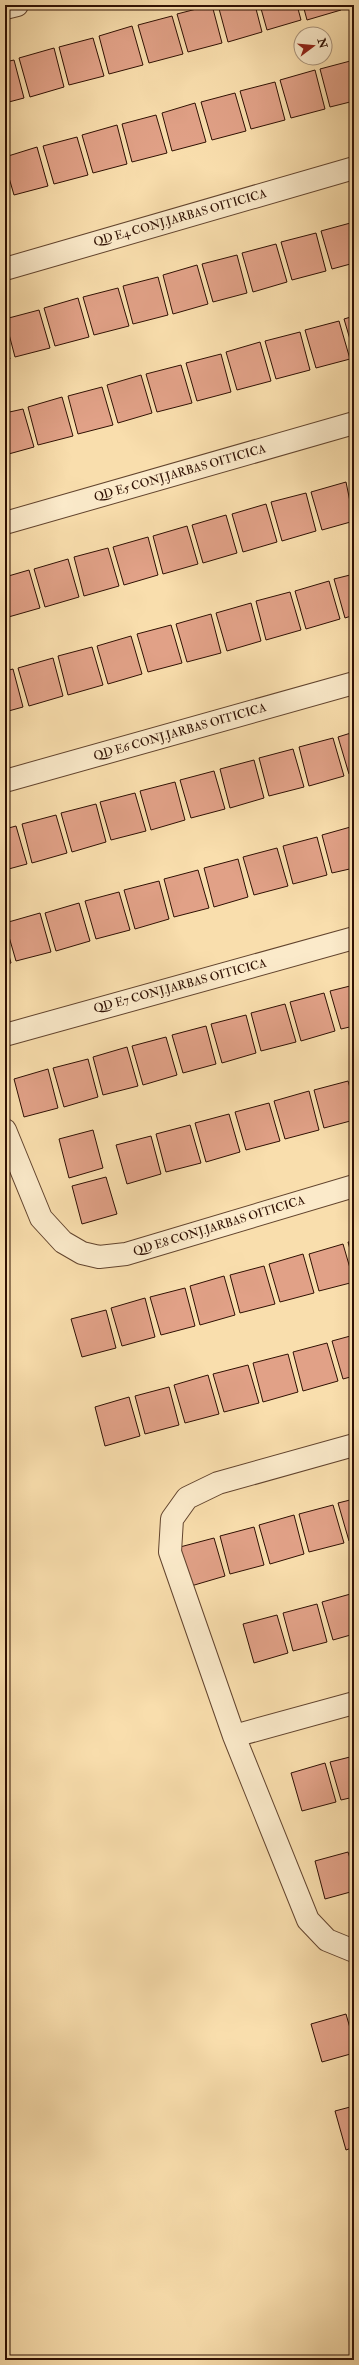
<svg xmlns="http://www.w3.org/2000/svg" width="359" height="2365" font-family="'IM FELL Double Pica',serif">
<style>
.building{fill:#e1a187;stroke:#2f1003}
.lines{fill:none;stroke-linecap:round;stroke-linejoin:round}
.street-casing{stroke:#62442e;stroke-width:24}
.street{stroke:#fbeaca;stroke-width:22}
.labels{text-anchor:middle;dominant-baseline:central;stroke-width:3;stroke-linejoin:round;paint-order:stroke}
.street-label{font-size:12px;fill:#2f1003;stroke:#fbeaca}
</style>
<rect width="100%" height="100%" fill="#f9dead"/>
<filter id="stains"><feTurbulence type="fractalNoise" baseFrequency=".005" numOctaves="4"/><feColorMatrix values="0 0 0 0 .2 0 0 0 0 .09 0 0 0 0 .02 0 0 0 .5 -.17"/></filter>
<radialGradient id="worn" r=".72"><stop offset=".6" stop-color="#630" stop-opacity="0"/><stop offset="1" stop-color="#630" stop-opacity=".3"/></radialGradient>
<path class="building" d="M212,5L222,43L188,52L177,14Z
M218,5H255L262,32L228,42Z
M260,5H297L301,20L267,30Z
M303,5H340L341,10L307,20Z
M172,16L183,54L149,63L138,25Z
M132,26L143,65L109,74L99,36Z
M93,38L104,76L69,85L59,47Z
M54,48L64,87L30,97L19,58Z
M14,60L24,98L5,103V62Z
M354,60V101L330,107L320,69Z
M315,70L325,109L291,118L280,80Z
M275,82L285,120L251,129L240,91Z
M235,93L246,131L212,140L201,102Z
M195,103L206,142L172,151L162,113Z
M156,115L167,153L132,162L122,124Z
M117,125L127,164L93,173L82,135Z
M77,137L88,175L54,184L43,146Z
M37,147L48,186L14,195L5,164V157Z
M5,184L9,197L5,198Z
M354,222V263L332,269L321,231Z
M316,233L326,271L292,280L281,242Z
M276,244L287,282L253,292L242,253Z
M237,255L247,293L213,302L202,264Z
M197,265L208,304L173,314L163,275Z
M158,277L168,315L133,324L123,286Z
M118,288L129,326L94,335L83,297Z
M78,298L89,337L55,346L44,308Z
M39,310L50,348L15,357L5,319Z
M354,316V353L344,319Z
M339,321L350,359L316,368L305,330Z
M300,332L310,370L276,379L265,341Z
M5,341L10,359L5,360Z
M260,342L271,381L237,390L226,352Z
M221,354L231,392L197,401L186,363Z
M181,365L192,403L157,412L146,374Z
M141,375L152,413L118,423L107,385Z
M102,387L113,425L78,434L68,396Z
M62,397L73,436L38,445L28,407Z
M23,409L34,447L5,455V413Z
M346,482L354,521L322,530L311,492Z
M306,493L316,531L282,541L271,502Z
M266,504L277,542L243,552L232,514Z
M226,515L237,553L203,563L192,525Z
M187,526L198,564L163,574L153,536Z
M148,537L158,575L124,585L113,547Z
M108,548L119,586L84,596L74,557Z
M68,559L79,597L45,607L34,569Z
M29,570L40,608L5,618V577Z
M354,574V615L345,618L334,579Z
M329,581L340,619L306,629L295,591Z
M290,592L301,630L266,640L256,601Z
M251,603L261,641L227,651L216,613Z
M211,614L221,653L187,662L176,624Z
M171,625L182,663L148,672L137,634Z
M131,636L142,674L108,684L97,646Z
M92,647L103,685L68,695L58,656Z
M53,658L63,696L29,706L18,668Z
M13,669L23,707L5,712V671Z
M354,732V773L349,774L338,737Z
M333,738L344,776L309,786L299,747Z
M293,749L304,787L269,796L259,758Z
M254,760L264,798L230,808L220,769Z
M214,771L225,809L191,818L180,780Z
M175,782L185,820L151,830L140,791Z
M135,793L146,831L111,840L100,802Z
M96,804L106,842L72,852L61,813Z
M56,815L67,853L32,863L22,824Z
M16,826L27,864L5,870V829Z
M354,826V868L332,873L322,835Z
M317,837L327,875L293,884L283,846Z
M277,848L288,886L254,895L243,857Z
M238,859L248,897L214,907L204,868Z
M198,870L209,908L174,917L164,879Z
M159,881L169,919L135,929L124,890Z
M119,892L130,930L96,939L85,901Z
M79,903L90,941L56,951L45,913Z
M40,913L51,952L16,961L5,923Z
M5,940L11,963L5,965Z
M354,985V1026L341,1029L330,991Z
M324,993L335,1031L301,1041L290,1002Z
M285,1004L296,1042L261,1051L251,1013Z
M246,1015L256,1053L222,1063L211,1024Z
M206,1026L216,1064L183,1073L172,1035Z
M166,1037L177,1075L143,1085L132,1046Z
M127,1047L138,1086L103,1095L93,1057Z
M88,1059L98,1097L64,1107L53,1068Z
M48,1069L58,1108L24,1117L14,1079Z
M348,1081L354,1101V1120L324,1128L314,1090Z
M309,1091L319,1130L285,1139L274,1101Z
M269,1103L280,1141L246,1150L235,1112Z
M229,1114L240,1152L206,1162L195,1123Z
M190,1125L201,1163L166,1172L156,1134Z
M93,1130L103,1168L69,1178L59,1139Z
M151,1136L161,1174L127,1184L116,1145Z
M106,1177L117,1214L82,1224L72,1186Z
M354,1241V1264L348,1242Z
M343,1244L354,1282L319,1291L309,1254Z
M303,1254L314,1293L280,1302L269,1264Z
M264,1266L275,1304L240,1313L230,1275Z
M224,1276L235,1315L200,1325L190,1286Z
M185,1288L195,1326L161,1335L150,1297Z
M145,1298L155,1337L122,1346L111,1308Z
M106,1310L116,1348L82,1357L71,1319Z
M354,1335V1376L343,1379L332,1341Z
M327,1343L338,1381L303,1391L293,1352Z
M288,1354L298,1392L263,1402L253,1363Z
M248,1365L259,1403L224,1412L213,1374Z
M208,1375L219,1414L185,1423L174,1385Z
M169,1387L179,1425L145,1434L135,1396Z
M129,1397L140,1436L105,1446L95,1407Z
M354,1499V1540L349,1541L338,1503Z
M333,1505L344,1543L309,1552L299,1514Z
M294,1515L304,1554L270,1564L259,1525Z
M254,1527L264,1565L230,1574L220,1536Z
M214,1538L225,1576L191,1586L180,1547Z
M354,1593V1634L333,1640L322,1602Z
M317,1604L327,1642L293,1651L283,1613Z
M277,1615L288,1653L254,1663L243,1624Z
M354,1756V1797L341,1800L330,1762Z
M325,1763L336,1802L302,1811L291,1773Z
M348,1852L354,1871V1891L325,1899L315,1861Z
M346,2014L354,2042V2053L322,2062L311,2024Z
M354,2106V2147L346,2150L335,2111Z"/>
<g class="lines">
<defs>
<path id="street" d="M5,8L17,5
M5,269L354,168
M5,523L354,423
M5,781L354,683
M5,1035L354,938
M5,1130L41,1218L63,1242L82,1253L99,1257L126,1254L354,1186
M354,1445L218,1483L187,1498L172,1519L170,1552L234,1736L308,1920L327,1940L354,1951
M234,1736L354,1703"/>
</defs>
<use href="#street" class="street-casing"/>
<use href="#street" class="street"/>
</g>
<g class="labels">
<g class="street-label">
<text transform="translate(180 218) rotate(-16)">QD E4 CONJ.JARBAS OITICICA</text>
<text transform="translate(180 473) rotate(-16)">QD E5 CONJ.JARBAS OITICICA</text>
<text transform="translate(180 732) rotate(-16)">QD E6 CONJ.JARBAS OITICICA</text>
<text transform="translate(180 986) rotate(-15)">QD E7 CONJ.JARBAS OITICICA</text>
<text transform="translate(219 1226) rotate(-17)">QD E8 CONJ.JARBAS OITICICA</text>
</g>
</g>
<rect width="359" height="2365" fill="none" stroke="#f9dead" stroke-width="20"/>
<rect x="6" y="6" width="347" height="2353" fill="none" stroke="#2f1003" stroke-width="2"/>
<rect x="10" y="10" width="339" height="2345" fill="none" stroke="#2f1003"/>
<g transform="translate(313 46) rotate(74)"><circle r="19" fill="#fbeaca" stroke="#a9937a"/>
<path d="M0-3L7 15L0 10L-7 15Z" fill="#8f2418"/>
<text y="-6" font-size="11" font-weight="bold" text-anchor="middle" fill="#2f1003">N</text>
</g>
<rect width="100%" height="100%" filter="url(#stains)"/>
<rect width="100%" height="100%" fill="url(#worn)"/>
</svg>
